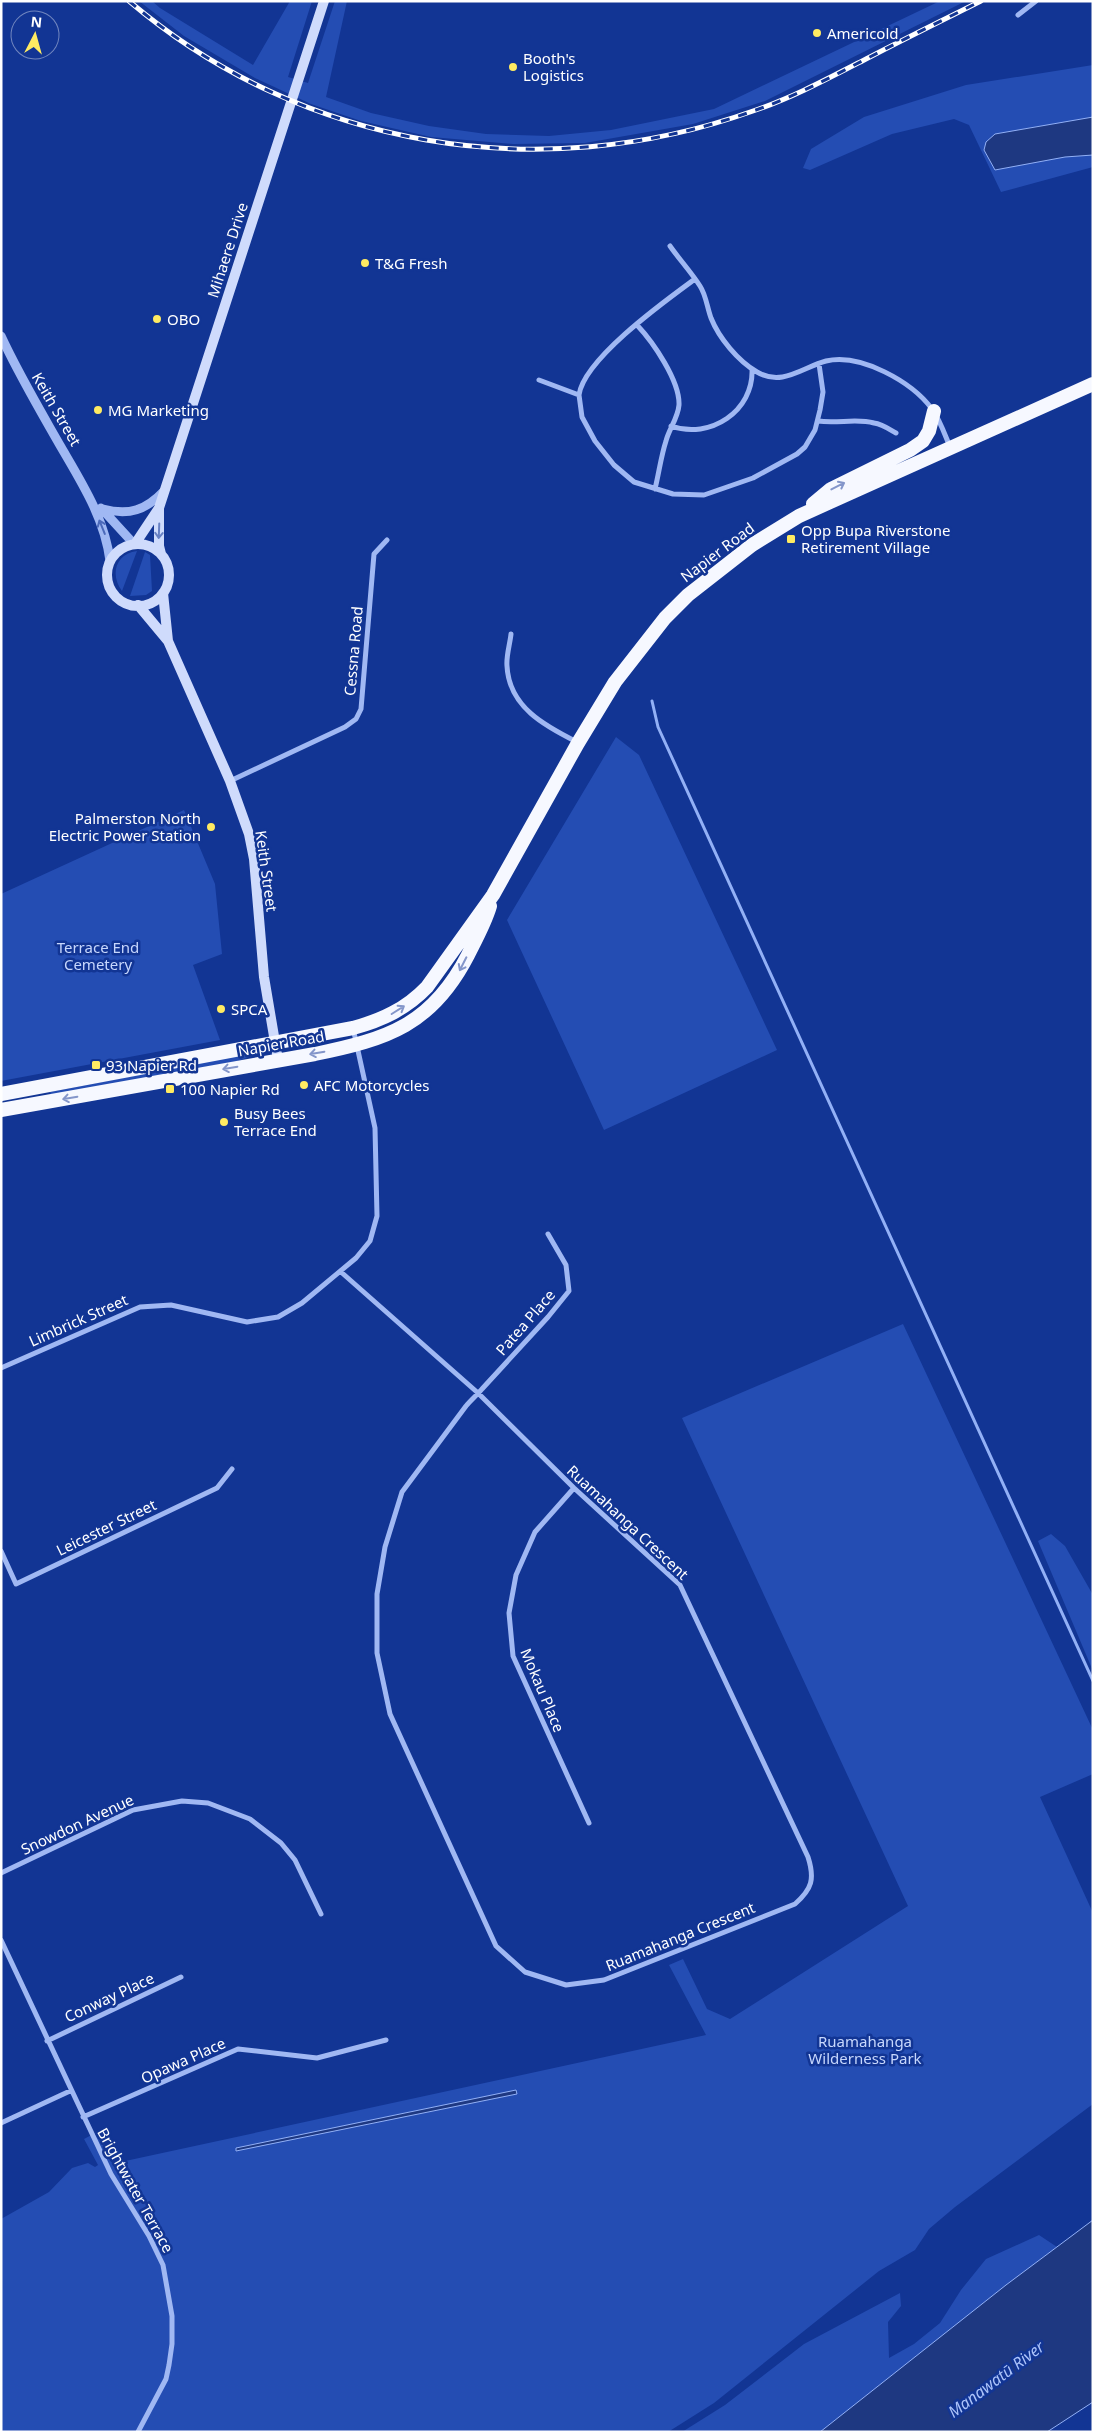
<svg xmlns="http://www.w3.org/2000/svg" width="1094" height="2433" font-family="'Noto Sans',sans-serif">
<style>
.green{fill:#244db3}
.water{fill:#1e3881;stroke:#92b0f6}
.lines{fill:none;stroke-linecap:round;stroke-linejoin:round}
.stream{stroke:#92b0f6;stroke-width:3}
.minor{stroke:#a0b8f3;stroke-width:5}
.tertiary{stroke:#a0b8f3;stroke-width:9}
.secondary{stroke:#cfdbfc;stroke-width:10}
.trunk{stroke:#f6f8ff;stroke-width:14}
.rail-casing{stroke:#fff;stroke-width:5}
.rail{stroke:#123594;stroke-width:3;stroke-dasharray:9;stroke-linecap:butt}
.oneway{stroke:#8496ca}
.oneway2{stroke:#4b69ba}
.oneway3{stroke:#6780c3}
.poi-dot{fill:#ffeb62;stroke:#123594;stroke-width:2}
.labels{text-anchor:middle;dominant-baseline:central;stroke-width:5;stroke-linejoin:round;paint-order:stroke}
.poi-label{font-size:15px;fill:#fff;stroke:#123594;text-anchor:start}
.street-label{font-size:15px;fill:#fff;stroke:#123594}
.park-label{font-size:15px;fill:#c7d7fd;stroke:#123594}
.water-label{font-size:16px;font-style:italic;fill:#acc3fa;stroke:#123594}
</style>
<rect width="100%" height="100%" fill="#123594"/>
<path class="green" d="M139,1H152L160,8L253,65L290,1H312L288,77L308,83L335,1H347L326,97L371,113L429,126L486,134L549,136L611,130L714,109L940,1H966L765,101L693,124L585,143L513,144L431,137L361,121L311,104L255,78L184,36Z
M1093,65V167L1001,192L969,125L954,119L892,134L810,170L803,168L811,149L864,117L966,85Z
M137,551L122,591C110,575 115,554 137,551Z
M145,552L150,555L152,591L146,595L130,596Z
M616,737L639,755L777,1050L604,1130L507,920Z
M184,810L215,884L222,954L193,965L220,1040L1,1081V894Z
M257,1052L258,1054L237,1061L51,1095L50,1092Z
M903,1324L1093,1730V1774L1040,1797L1093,1913V2104L955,2207L929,2229L915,2250L879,2271L714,2403L668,2432H1V2219L49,2192L72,2168L88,2163L95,2167L98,2165L84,2139L99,2131L116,2163L706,2035L669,1965L683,1959L707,2009L730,2019L908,1906L682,1418Z
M1051,1534L1065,1546L1093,1595V1671L1038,1541Z
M1039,2235L1057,2247L820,2432H682L725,2405L804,2344L900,2293L901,2306L888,2322L889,2358L914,2344L940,2323L961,2290L986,2259Z"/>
<path class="water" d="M1093,117V155L1065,157L995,170L984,150L986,142L995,134Z
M516,2090L517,2094L236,2151V2148Z
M1093,2220V2402L1047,2432H820L1006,2285Z"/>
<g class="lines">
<path class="stream" d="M652,701L658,727L1093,1681"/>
<path class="minor" d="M1018,15L1036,1
M670,246C679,259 691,272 700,286C706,295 707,307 711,318C719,338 738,361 757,372C782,387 803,367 826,361C861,353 912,382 932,409C940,420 945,435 950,447
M637,325C653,342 680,381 679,405C678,418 669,429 666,441C661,456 659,473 655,489
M539,380L579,395C584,359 665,301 695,279
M579,395L582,417L595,441L614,465L634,482L673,494L704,495L753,478L797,454L805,447L815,430L820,410L823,392L819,364
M818,421C837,424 856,418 874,423C882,424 889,429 896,433
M671,426C710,440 754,411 752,369
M511,634C510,644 506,656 507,666C509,707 545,726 577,742
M230,781L345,727L356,719L361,709L374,554L387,540
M341,1272L478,1393L574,1488L680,1585L808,1857C815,1879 812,1889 795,1904L604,1980L566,1985L525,1972L496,1946L390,1714L377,1653V1594L385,1547L402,1492L466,1406C471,1400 477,1395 482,1389L548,1317L569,1291L566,1265L548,1234
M1,1368L140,1307L171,1305L247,1322L278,1317L302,1303L356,1258L370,1241L377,1216L375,1128L353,1028
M574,1488L535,1532L516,1575L509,1613L513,1656L589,1823
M1,1551L16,1584L217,1488L232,1469
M1,1873L133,1810L182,1801L208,1803L250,1819L281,1843L295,1860L321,1914
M1,1940L111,2174L149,2236L163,2265L172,2316V2344L169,2365L166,2379L138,2432
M47,2041L181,1977
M83,2117L238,2049L317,2058L386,2040
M1,2123L70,2091"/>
<path class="tertiary" d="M1,336C19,375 40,410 61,447C82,483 105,519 110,561
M101,508L134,544
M103,509C129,516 146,510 164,491"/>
<path class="secondary" d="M159,508V546L161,554
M135,544L159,508L324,1
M107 575a31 31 0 1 1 62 0a31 31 0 1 1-62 0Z
M163,593L168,641
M138,605L168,641L230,781L249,834L254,859L264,977L278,1060"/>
<path class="trunk" d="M813,504L831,489L910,450L923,441L929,431L934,411
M1,1094L353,1028C382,1020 406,1009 427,987L493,895L578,743L615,682L665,618L688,595L752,545L799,516L1093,384
M1,1110L315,1054C388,1039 432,1025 468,955C476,939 485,923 490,906"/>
<defs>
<path id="rail" d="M129,1C303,149 540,187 753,111C792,98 829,78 866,59C904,39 943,20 981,1"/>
</defs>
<use href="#rail" class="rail-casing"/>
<use href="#rail" class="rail"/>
</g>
<defs><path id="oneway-shaft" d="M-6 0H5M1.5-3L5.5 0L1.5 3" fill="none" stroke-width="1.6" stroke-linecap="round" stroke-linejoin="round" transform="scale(1.25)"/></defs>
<g class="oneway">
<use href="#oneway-shaft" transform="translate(838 486) rotate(-27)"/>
<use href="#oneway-shaft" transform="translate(463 964) rotate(117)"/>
<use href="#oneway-shaft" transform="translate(398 1010) rotate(-32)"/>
<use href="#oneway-shaft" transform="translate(317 1053) rotate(170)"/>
<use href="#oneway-shaft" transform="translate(230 1068) rotate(170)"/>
<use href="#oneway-shaft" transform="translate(70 1098) rotate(170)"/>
</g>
<use class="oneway2" href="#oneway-shaft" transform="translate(102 527) rotate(-112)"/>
<use class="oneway3" href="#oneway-shaft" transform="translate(159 531) rotate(92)"/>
<g class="poi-dot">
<circle cx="817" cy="33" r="5"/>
<circle cx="513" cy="67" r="5"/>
<circle cx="365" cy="263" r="5"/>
<circle cx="157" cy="319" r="5"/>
<circle cx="98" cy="410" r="5"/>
<rect x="786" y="534" width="10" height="10" rx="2.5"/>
<circle cx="211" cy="827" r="5"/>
<circle cx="221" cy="1009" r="5"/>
<rect x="91" y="1060" width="10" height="10" rx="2.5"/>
<circle cx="304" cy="1085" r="5"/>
<rect x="165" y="1084" width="10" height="10" rx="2.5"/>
<circle cx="224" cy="1122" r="5"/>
</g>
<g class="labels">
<g class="poi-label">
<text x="827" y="33">Americold</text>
<text x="523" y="58">Booth's<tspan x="523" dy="17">Logistics</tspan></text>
<text x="375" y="263">T&amp;G Fresh</text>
<text x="167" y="319">OBO</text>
<text x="108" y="410">MG Marketing</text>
<text x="801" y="530">Opp Bupa Riverstone<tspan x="801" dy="17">Retirement Village</tspan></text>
<text x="201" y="818" text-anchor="end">Palmerston North<tspan x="201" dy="17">Electric Power Station</tspan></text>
<text x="231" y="1009">SPCA</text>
<text x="106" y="1065">93 Napier Rd</text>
<text x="314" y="1085">AFC Motorcycles</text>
<text x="180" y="1089">100 Napier Rd</text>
<text x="234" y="1113">Busy Bees<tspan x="234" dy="17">Terrace End</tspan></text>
</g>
<g class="street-label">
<text transform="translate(227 250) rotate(-72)">Mihaere Drive</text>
<text transform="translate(57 409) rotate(60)">Keith Street</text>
<text transform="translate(717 552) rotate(-37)">Napier Road</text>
<text transform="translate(353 651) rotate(-85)">Cessna Road</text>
<text transform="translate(267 871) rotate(82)">Keith Street</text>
<text transform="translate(281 1043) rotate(-10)">Napier Road</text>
<text transform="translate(78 1320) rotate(-24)">Limbrick Street</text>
<text transform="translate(525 1322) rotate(-49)">Patea Place</text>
<text transform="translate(628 1522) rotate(43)">Ruamahanga Crescent</text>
<text transform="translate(106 1527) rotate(-26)">Leicester Street</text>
<text transform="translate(543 1690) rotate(67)">Mokau Place</text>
<text transform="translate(77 1824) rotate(-25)">Snowdon Avenue</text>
<text transform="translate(680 1936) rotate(-22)">Ruamahanga Crescent</text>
<text transform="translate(109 1997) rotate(-25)">Conway Place</text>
<text transform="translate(183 2060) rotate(-24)">Opawa Place</text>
<text transform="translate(136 2190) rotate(61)">Brightwater Terrace</text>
</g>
<g class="park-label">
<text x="98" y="947">Terrace End<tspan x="98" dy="17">Cemetery</tspan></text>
<text x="865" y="2041">Ruamahanga<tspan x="865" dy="17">Wilderness Park</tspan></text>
</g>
<g class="water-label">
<text transform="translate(996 2379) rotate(-37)">Manawatū River</text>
</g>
</g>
<rect width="1094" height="2433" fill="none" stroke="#ffffff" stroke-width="5"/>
<g transform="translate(35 35) rotate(6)"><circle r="24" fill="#123594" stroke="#7186bf"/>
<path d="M0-4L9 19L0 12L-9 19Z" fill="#ffeb62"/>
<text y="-8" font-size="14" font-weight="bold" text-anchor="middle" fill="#ffffff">N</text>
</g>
</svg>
